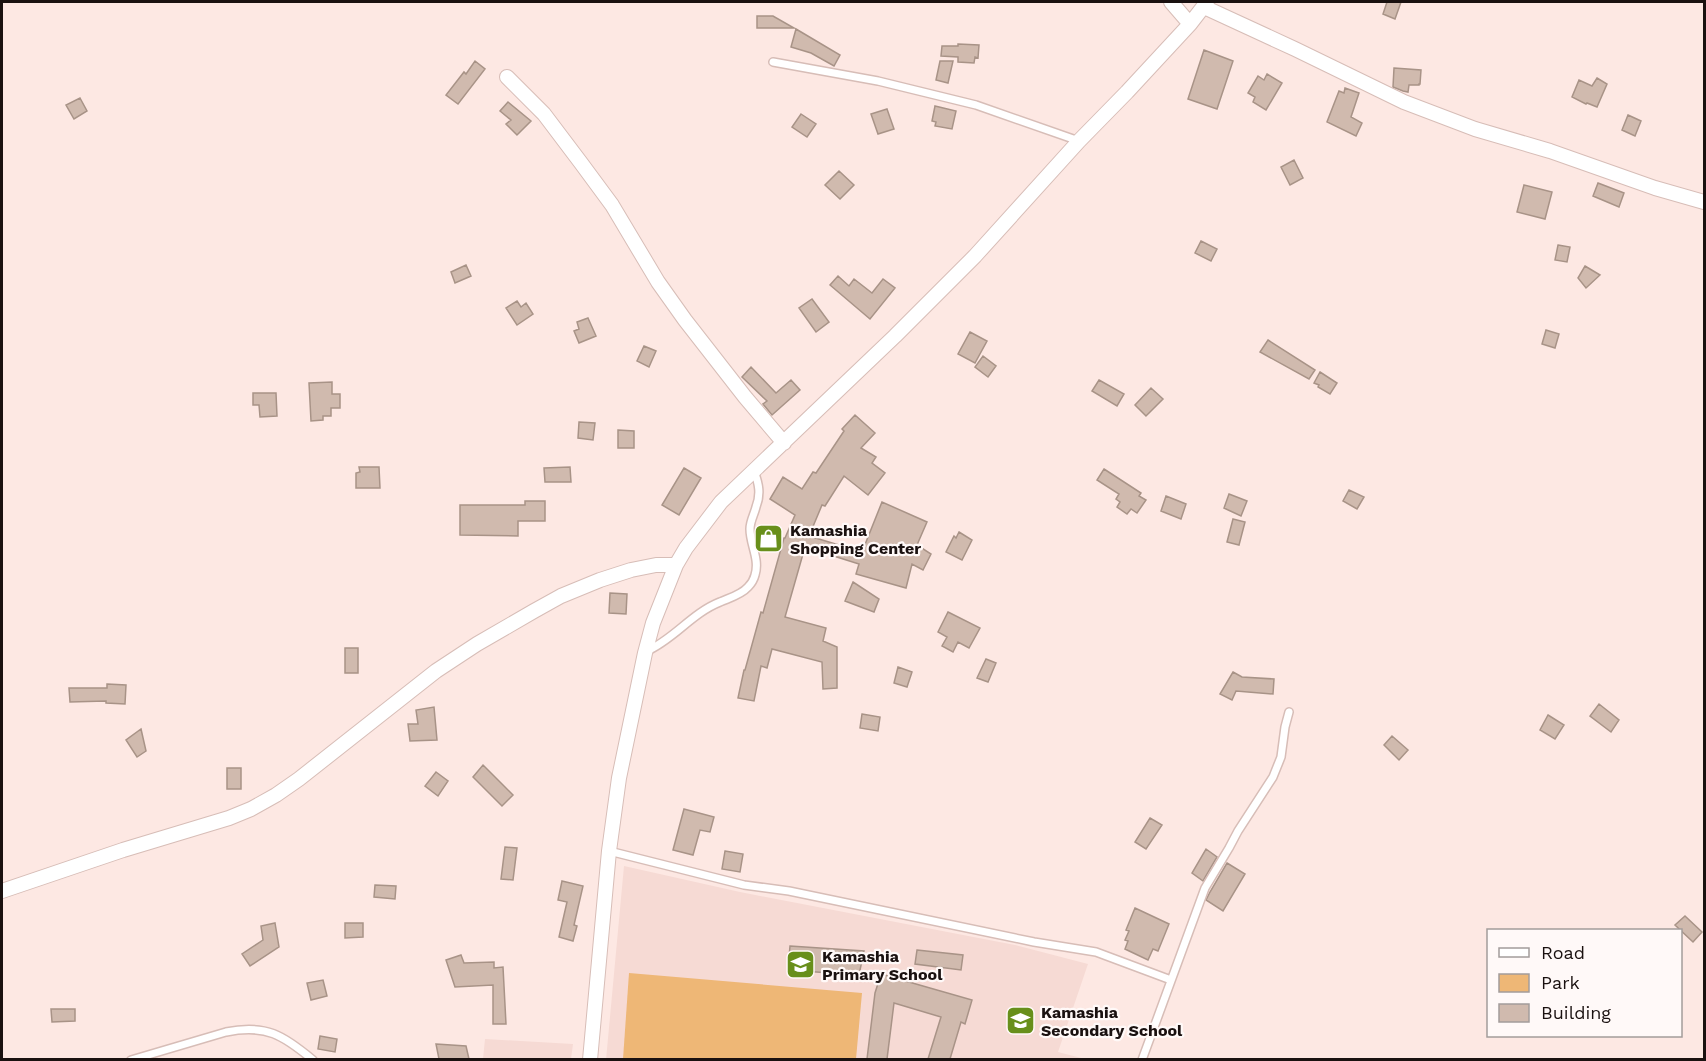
<svg xmlns="http://www.w3.org/2000/svg" width="1706" height="1061" font-family="'Work Sans',sans-serif">
<style>
.built{fill:#f6dad4}
.park{fill:#eeb776}
.building{fill:#d0baae;stroke:#a89387;stroke-width:1.5}
.lines{fill:none;stroke-linecap:round;stroke-linejoin:round}
.lane-casing{stroke:#d7bdb7;stroke-width:10}
.street-casing{stroke:#d7bdb7;stroke-width:16}
.lane{stroke:#fff;stroke-width:7}
.street{stroke:#fff;stroke-width:14}
.labels{text-anchor:middle;dominant-baseline:central;stroke-width:4.5;stroke-linejoin:round;paint-order:stroke}
.poi-label{font-size:16px;font-weight:bold;fill:#1a1110;stroke:#fff9f8;text-anchor:start}
</style>
<rect width="100%" height="100%" fill="#fde8e3"/>
<path class="built" d="M624,866L740,892L1015,945L1088,964L1058,1052L1085,1059L606,1060Z
M485,1039L573,1044L571,1059H483Z"/>
<path class="park" d="M629,973L862,993L856,1059H623Z"/>
<path class="building" d="M1387,2H1401L1395,19L1383,14Z
M757,16H773L794,28H757Z
M796,29L840,55L834,66L811,53L791,47Z
M958,44L979,45L978,58L975,57L974,63L958,62V57L941,56L942,46H958Z
M1204,50L1233,61L1217,109L1188,99Z
M475,61L485,69L458,104L446,95L464,72L466,74Z
M940,61H953L948,83L936,80Z
M1394,68L1421,70L1420,84H1419V85H1409L1408,92L1403,91L1393,87Z
M1267,74L1282,83L1266,110L1253,102L1255,97L1248,93L1258,76L1264,80Z
M1597,78L1607,84L1597,107L1587,103L1586,104L1572,97L1579,80L1592,86Z
M1345,88L1359,93L1351,117L1362,123L1356,136L1327,122L1339,91L1344,93Z
M80,98L87,111L74,119L66,105Z
M508,102L531,121L517,135L506,124L511,120L500,111Z
M935,106L956,111L952,129L935,126L936,122L932,121Z
M887,109L894,129L878,134L871,114Z
M801,114L816,124L807,137L792,127Z
M1628,115L1641,121L1635,136L1622,130Z
M1294,160L1303,178L1290,185L1281,167Z
M839,171L854,185L840,199L825,185Z
M1598,183L1624,193L1619,207L1593,196Z
M1524,185L1552,192L1545,219L1517,212Z
M1201,241L1217,249L1211,261L1195,253Z
M1558,245L1570,247L1567,262L1555,260Z
M466,265L471,276L455,283L451,272Z
M1585,266L1600,275L1586,288L1578,278Z
M838,276L849,286L854,279L872,293L883,279L895,288L870,319L830,285Z
M812,299L829,322L816,332L799,308Z
M517,301L521,307L526,303L533,314L517,325L506,308Z
M588,318L596,336L579,343L574,331L579,329L577,322Z
M1546,330L1559,334L1555,348L1542,344Z
M970,332L987,341L975,363L958,354Z
M1268,340L1315,370L1309,379L1260,352Z
M644,346L656,351L649,367L637,361Z
M983,356L996,366L988,377L975,367Z
M751,367L776,393L791,380L800,390L772,415L763,404L767,401L742,377Z
M1320,372L1337,383L1330,394L1318,387L1319,385L1314,383Z
M1099,380L1124,394L1117,406L1092,391Z
M332,382V394H340V408H331V416H323V420L311,421L309,383Z
M1151,388L1163,399L1146,416L1135,405Z
M253,393H276L277,416L260,417L259,405H253Z
M855,415L875,433L861,448L876,457L872,463L885,473L868,495L844,476L825,506L822,505L809,536L862,552L882,502L927,522L917,545L931,554L923,570L912,564L906,588L856,574L859,564L805,547L785,617L826,628L823,641L837,647V688L823,689L822,662L772,649L767,668L761,666L754,701L738,698L744,670H745L761,612L763,613L784,538H785L795,515L770,499L783,477L802,489L813,472L816,473L844,431L842,429Z
M579,422L595,423L593,440L578,438Z
M618,430L634,431V448H618Z
M359,467H379L380,488H356V473L360,472Z
M570,467L571,482H545L544,468Z
M684,468L701,478L679,515L662,505Z
M1104,469L1141,493L1139,496L1146,500L1137,513L1131,509L1127,514L1117,507L1120,502L1116,499L1119,494L1097,480Z
M1349,490L1364,497L1357,509L1343,501Z
M1229,494L1247,501L1241,516L1224,508Z
M1166,496L1186,504L1181,519L1161,511Z
M525,501H545V521H518V536L460,535V505H525Z
M1233,519L1245,522L1239,545L1227,542Z
M959,532L972,540L962,560L946,552L954,536L956,538Z
M853,582L879,599L874,612L845,601Z
M610,593L627,594L626,614L609,613Z
M948,612L980,628L969,648L958,642L953,652L942,646L947,637L938,632Z
M345,648H358V673H345Z
M986,659L996,663L988,682L977,678Z
M898,667L912,672L907,687L894,683Z
M1233,672L1242,677L1274,679L1273,694L1236,691L1232,700L1220,694Z
M107,684L126,685L125,704L106,703V701L70,702L69,688H107Z
M1599,704L1619,720L1611,732L1590,716Z
M434,707L437,740L410,741L408,724H418L416,710Z
M862,714L880,717L878,731L860,728Z
M1548,715L1564,725L1555,739L1540,730Z
M141,729L146,751L137,757L126,740Z
M1392,736L1408,750L1399,760L1384,745Z
M483,765L513,795L502,806L473,777Z
M227,768H241V789H227Z
M436,772L448,781L438,796L425,786Z
M684,809L714,817L710,832L700,830L693,855L673,850Z
M1150,818L1162,825L1146,849L1135,842Z
M505,847L517,848L513,880L501,879Z
M1206,849L1217,857L1203,881L1192,873Z
M725,851L743,854L740,872L722,869Z
M1227,863L1245,874L1223,911L1206,900L1210,892Z
M562,881L583,886L574,925L577,926L573,941L559,937L567,902L558,900Z
M375,885L396,886L395,899L374,897Z
M1135,908L1169,924L1158,951L1153,949L1148,960L1125,949L1128,941L1125,940L1129,931L1126,930Z
M1685,916L1702,932L1693,942L1675,925Z
M275,923L279,947L250,966L242,954L263,940L261,926Z
M345,923H363V937L345,938Z
M790,946L864,951L859,975L788,970Z
M917,950L963,955L961,970L915,964Z
M461,955L464,963L494,962V968L503,967L506,1024H493V985L455,987L446,960Z
M881,974L972,1000L965,1024L961,1022L950,1059H928L941,1017L894,1003L887,1059H867L875,993Z
M323,980L327,996L311,1000L307,983Z
M51,1009H75V1021L52,1022Z
M320,1036L337,1039L335,1052L318,1049Z
M436,1044L466,1046L469,1059H439Z"/>
<g class="lines">
<defs>
<path id="lane" d="M773,62L878,81L976,105L1079,141
M647,651C674,639 692,613 720,602C729,598 741,595 748,587C751,584 754,579 755,575C760,559 750,545 750,529C750,521 754,515 756,507C761,494 759,484 754,471
M609,851L744,885L789,891L1034,942L1096,952L1171,980
M131,1060L226,1032C266,1024 283,1035 313,1060
M1142,1060L1205,888L1229,848L1238,831L1273,777L1281,757L1285,727L1289,712"/>
<path id="street" d="M1171,2L1190,24
M1204,7L1295,49L1404,102L1475,129L1550,151L1655,188L1704,202
M507,77L544,114L581,163L612,205L658,282L685,320L745,397L784,443
M2,891L123,850L229,818L251,809L276,795L299,779L436,671L477,644L534,611L561,596L600,580L631,570L656,565H676
M590,1060L609,851L619,778L645,653L653,623L676,565L686,548L721,502L895,336L975,256L1079,141L1127,92L1190,24L1207,2"/>
</defs>
<use href="#lane" class="lane-casing"/>
<use href="#street" class="street-casing"/>
<use href="#lane" class="lane"/>
<use href="#street" class="street"/>
</g>
<defs>
<symbol id="shop-square" viewBox="-11 -11 22 22"><rect x="-9" y="-9" width="18" height="18" rx="4" fill="#688f1b" stroke="#fff9f8"/><path d="M-5-2.5h2.3a2.7 3.5 0 0 1 5.4 0H5L5.5 6h-11ZM-1.5-2.5h3a1.5 2.3 0 0 0-3 0Z" fill="#fff"/></symbol>
<symbol id="school-square" viewBox="-11 -11 22 22"><rect x="-9" y="-9" width="18" height="18" rx="4" fill="#688f1b" stroke="#fff9f8"/><path d="M0-5L7-2L0 1L-7-2ZM-4 1L0 2.5L4 1V4Q0 6-4 4Z" fill="#fff"/></symbol>
</defs>
<g fill-rule="evenodd">
<use href="#shop-square" x="752" y="522" width="33" height="33"/>
<use href="#school-square" x="784" y="948" width="33" height="33"/>
<use href="#school-square" x="1004" y="1004" width="33" height="33"/>
</g>
<g class="labels">
<g class="poi-label">
<text x="790" y="530">Kamashia<tspan x="790" dy="18">Shopping Center</tspan></text>
<text x="822" y="956">Kamashia<tspan x="822" dy="18">Primary School</tspan></text>
<text x="1041" y="1012">Kamashia<tspan x="1041" dy="18">Secondary School</tspan></text>
</g>
</g>
<rect width="1706" height="1061" fill="none" stroke="#1a1110" stroke-width="6"/>
<rect x="1487" y="929" width="195" height="108" fill="#fff9f8" stroke="#a39c9b" stroke-width="1.5"/>
<rect x="1499" y="948" width="30" height="9" fill="#ffffff" stroke="#a39c9b" stroke-width="1.5"/>
<text x="1541" y="959" font-size="18" fill="#1a1110">Road</text>
<rect x="1499" y="974" width="30" height="18" fill="#eeb776" stroke="#a39c9b" stroke-width="1.5"/>
<text x="1541" y="989" font-size="18" fill="#1a1110">Park</text>
<rect x="1499" y="1004" width="30" height="18" fill="#d0baae" stroke="#a39c9b" stroke-width="1.5"/>
<text x="1541" y="1019" font-size="18" fill="#1a1110">Building</text>
</svg>
